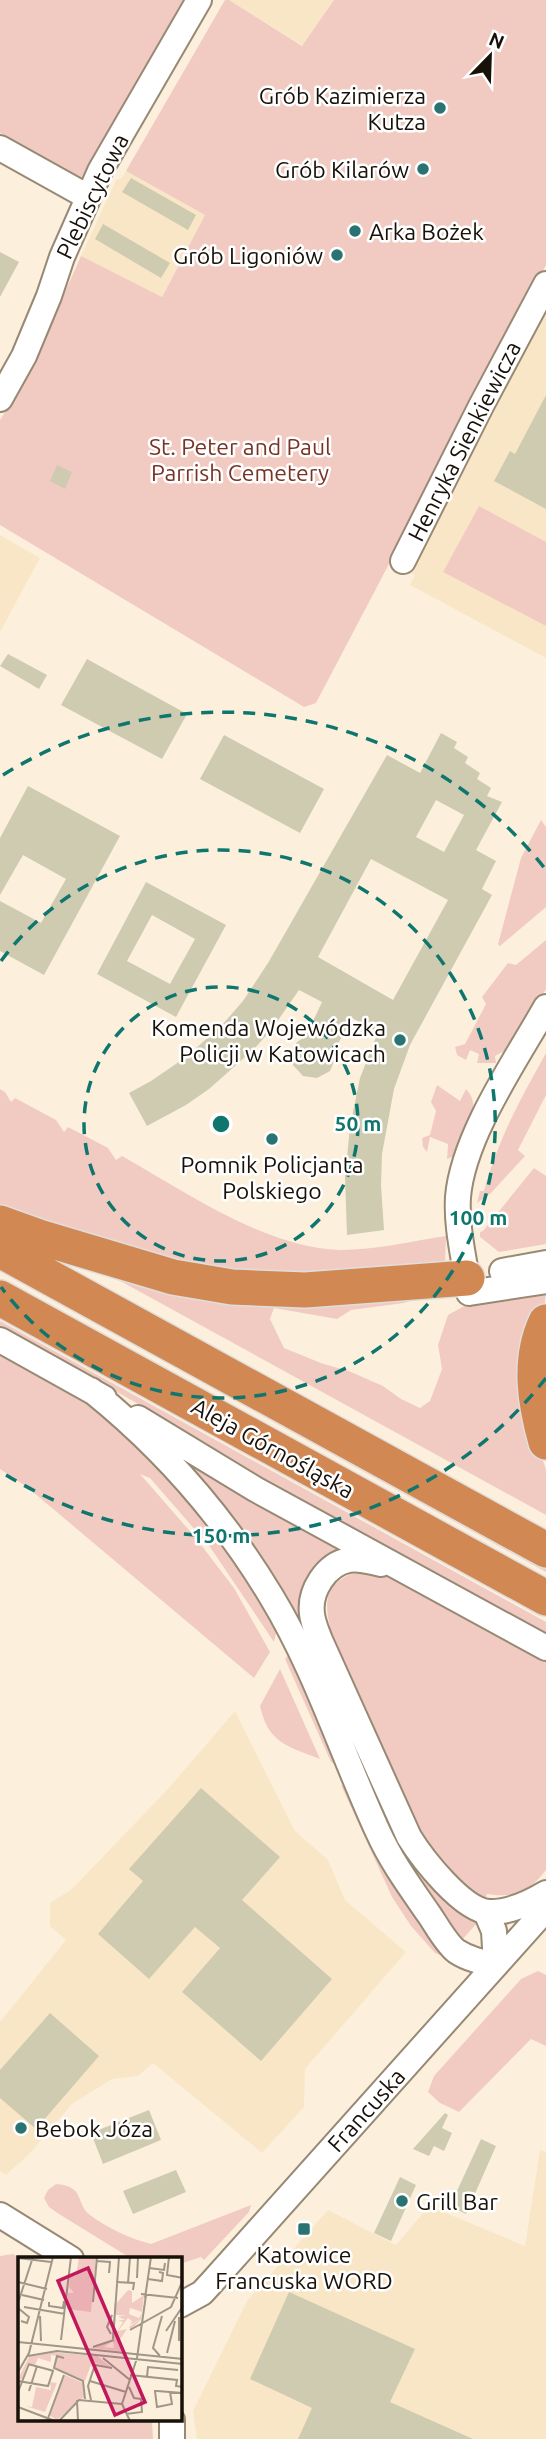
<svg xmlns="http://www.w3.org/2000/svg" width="546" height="2439" font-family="Ubuntu,sans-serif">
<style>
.built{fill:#f9e6c7}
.green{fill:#f1cbc2}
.building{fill:#cecbb1;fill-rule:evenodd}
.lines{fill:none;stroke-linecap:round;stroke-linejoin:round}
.minor-casing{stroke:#978974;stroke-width:28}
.highway-casing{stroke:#dfdedd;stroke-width:38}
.minor{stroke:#fff;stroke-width:24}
.highway{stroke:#d28853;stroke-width:35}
.ring{fill:none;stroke:#0f766e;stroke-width:3.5;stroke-dasharray:12 9}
.poi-dot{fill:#297372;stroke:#fff;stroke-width:2.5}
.labels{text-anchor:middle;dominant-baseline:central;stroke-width:5;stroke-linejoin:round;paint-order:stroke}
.poi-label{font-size:23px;fill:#171109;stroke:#fff;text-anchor:end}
.street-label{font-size:23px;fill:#171109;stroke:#fff}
.park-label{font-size:23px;fill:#773426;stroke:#fff}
.inset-road{fill:none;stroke:#a09788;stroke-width:2}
.view{fill:#c2185b;fill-opacity:0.15;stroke:#c2185b;stroke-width:3.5}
.inset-edge{fill:none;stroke:#171109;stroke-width:3.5}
.centre{fill:#0f766e;stroke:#fff;stroke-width:3.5}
.ring-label{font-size:21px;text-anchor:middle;font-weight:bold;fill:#0f766e;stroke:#fff;stroke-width:5;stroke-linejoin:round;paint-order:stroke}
</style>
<rect width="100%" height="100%" fill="#fcf0dd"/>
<path class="built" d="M229,0H334L303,46Z
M126,171L205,215L161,298L81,256L116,180L122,178Z
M546,298V658L410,585L415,575L402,568Z
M0,535L40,558L0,632Z
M235,1711L295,1831L328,1860L345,1900L406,1952L305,2069L304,2107L262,2153L153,2063L138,2076L112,2079L72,2104L29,2154L6,2175L0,2171V2022L66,1940L50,1926V1903L72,1889L168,1789Z
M540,2150L546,2152V2439H197L193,2411L247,2301L328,2210L396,2245L429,2206L525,2246Z"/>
<path class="green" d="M0,0H183L81,178L0,133Z
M225,0H229L302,46L334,0H546V265L316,703L304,707L0,525V420L27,377L81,256L162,297L205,215L126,171Z
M479,506L546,542V626L443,572Z
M541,820L546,827V907L500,946L498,944L521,858Z
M546,940V989L506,1058L502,1052L495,1056L496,1063H477L479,1054L470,1050L466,1060L457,1055L455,1047L465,1044L486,1004L482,997L508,963L516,965Z
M546,1053V1095L518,1150L525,1156L491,1193L477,1203L480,1191H484C499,1137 519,1102 546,1053Z
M437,1085L460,1101L466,1089C484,1107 465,1135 457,1155L447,1159L448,1144L430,1137L427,1152L423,1147L422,1138L430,1135L436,1111L431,1102Z
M0,1089L5,1092L11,1102L15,1098L56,1120L64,1132L68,1127L108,1148L116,1160L122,1156C186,1192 266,1248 340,1250C375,1250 412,1241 446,1236L445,1263L440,1269L215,1274L0,1208Z
M534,1168L546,1176V1244L499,1252L480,1237V1232L483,1231Z
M0,1264L546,1564V1572L0,1271Z
M113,1277L454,1288L404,1303L351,1310L337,1319L274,1308L270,1319L284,1348L321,1363L351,1372L383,1386L401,1399L420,1408L430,1401L442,1369L438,1345L448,1315L468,1304L546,1290L533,1429L546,1470V1515Z
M0,1321L546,1622V1633L255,1476L133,1401L0,1327Z
M0,1352L103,1410L206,1517L277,1628L274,1642L210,1547L150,1478L140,1474L195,1537L234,1588L270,1652L254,1678L27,1487L0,1469Z
M190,1464L343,1550C308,1566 300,1576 299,1615L373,1784L468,1914L477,1923L461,1941L410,1869L384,1818L291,1611L248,1539Z
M360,1572L378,1577L381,1572L546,1662V1870C528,1893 516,1898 487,1894L486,1899L468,1892L417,1834L325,1628L330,1626C322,1597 330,1578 360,1572Z
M290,1653L339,1763L336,1764L331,1762L285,1659Z
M280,1669L320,1759C287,1746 268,1743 260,1706Z
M341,1785L346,1788L444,1954L440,1955L435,1953L411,1926L392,1897Z
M538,1971L546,1975V2046L531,2039L459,2112L440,2103L428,2092L434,2076L521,1979Z
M56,2184C86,2186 75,2204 90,2215C107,2228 131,2239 151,2244L251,2205L249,2212L204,2260L201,2257L180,2264V2259H132L59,2214L49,2207L44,2198L48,2190Z
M13,2254L21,2259L19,2420H152L153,2439H0V2256Z"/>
<path class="building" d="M131,178L196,215L188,230L122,192Z
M103,224L170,263L161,278L95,239Z
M0,252L19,262L0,297Z
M546,395V509L494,481L510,451L515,454Z
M57,465L72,472L65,489L50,481Z
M8,654L47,675L39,689L0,666Z
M87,659L187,714L162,759L61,705Z
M441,733L457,742L454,748L468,757L465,763L480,773L477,779L491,788L487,796L502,802L476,850L496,861L482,889L492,895L410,1045L394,1089L382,1154L381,1185L384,1230L347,1235L345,1177L350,1127L360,1078L378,1032L352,1018L334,1051V1061L330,1071L317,1078L303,1076L293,1065L291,1052L297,1042L306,1036L322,1002L299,990L272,1029L253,1050L209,1089L186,1105L147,1126L129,1093L151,1081L186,1057L222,1025L243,1001L268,963L387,755L420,773ZM436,800L464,815L444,852L416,837ZM371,859L448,900L393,1000L318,957Z
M224,735L324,789L300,833L200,779Z
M28,786L120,836L44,975L0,951V901L41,923L66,879L23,855L0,895V838Z
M146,882L226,925L176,1017L97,974ZM152,915L195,939L170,984L127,961Z
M201,1788L280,1857L242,1900L332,1979L261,2061L182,1992L220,1948L195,1927L149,1979L98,1934L143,1881L129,1869Z
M50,2013L99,2056L36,2129L0,2098V2070Z
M149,2110L161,2140L103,2164L91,2133Z
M445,2113L448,2115L442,2128L452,2133L444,2151L434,2146L429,2156L413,2149Z
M481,2139L496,2146L466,2214L450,2206Z
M176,2170L186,2192L133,2214L123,2191Z
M400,2177L416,2185L391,2241L374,2233Z
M289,2292L415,2349L390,2402L473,2439H298L312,2408L250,2379Z"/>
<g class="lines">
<defs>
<path id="minor" d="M0,148L88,197
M0,399L24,356L49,296L62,257L100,171L199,0
M403,561L481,406L546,284
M546,1007C516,1060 463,1136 458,1197C456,1229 465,1261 469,1293L546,1281
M502,1271L546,1263
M0,1340L104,1398
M91,1390C162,1447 224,1518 271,1596C316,1670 342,1754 378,1832C391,1861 410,1887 428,1913C436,1924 445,1942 456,1951C468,1959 482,1962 496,1965
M138,1418L255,1489L546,1648
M381,1564C371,1562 360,1558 349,1560C326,1564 309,1591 312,1614C313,1623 317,1632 320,1640L409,1837C422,1858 462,1910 489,1912C509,1913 529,1903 546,1893
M486,1912L494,1931L496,1965
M0,2215L71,2259
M180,2305L202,2293L213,2281L546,1909
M172,2439V2420"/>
<path id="highway" d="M0,1223L39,1237L173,1277L232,1287L305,1290L467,1278
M0,1250L546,1550
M0,1298L546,1598
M546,1322C528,1360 535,1403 546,1442"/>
</defs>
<use href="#minor" class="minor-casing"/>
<use href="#highway" class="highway-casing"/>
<use href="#minor" class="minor"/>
<use href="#highway" class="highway"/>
</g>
<g class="ring">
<circle cx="221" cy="1124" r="137"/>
<path d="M1 961A274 274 0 1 1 1 1287"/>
<path d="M546 1378A412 412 0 0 1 3 1473M3 775A412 412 0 0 1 546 870"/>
</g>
<g class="poi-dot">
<circle cx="440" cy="108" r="7"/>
<circle cx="423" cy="169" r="7"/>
<circle cx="355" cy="231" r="7"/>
<circle cx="337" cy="255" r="7"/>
<circle cx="400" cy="1040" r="7"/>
<circle cx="272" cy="1139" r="7"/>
<circle cx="21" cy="2128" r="7"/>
<circle cx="402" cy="2201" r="7"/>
<rect x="297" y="2222" width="14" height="14" rx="3.5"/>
</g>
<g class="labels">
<g class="poi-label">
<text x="426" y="95">Grób Kazimierza<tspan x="426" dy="26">Kutza</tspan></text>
<text x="409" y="169">Grób Kilarów</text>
<text x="369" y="231" text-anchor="start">Arka Bożek</text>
<text x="323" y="255">Grób Ligoniów</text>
<text x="386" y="1027">Komenda Wojewódzka<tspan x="386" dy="26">Policji w Katowicach</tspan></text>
<text x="272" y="1164" text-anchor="middle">Pomnik Policjanta<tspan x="272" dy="26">Polskiego</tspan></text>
<text x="35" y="2128" text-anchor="start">Bebok Józa</text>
<text x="416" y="2201" text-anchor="start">Grill Bar</text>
<text x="304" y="2254" text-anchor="middle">Katowice<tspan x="304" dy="26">Francuska WORD</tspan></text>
</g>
<g class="street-label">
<text transform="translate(92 196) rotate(-64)">Plebiscytowa</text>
<text transform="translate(464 441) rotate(-63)">Henryka Sienkiewicza</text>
<text transform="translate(273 1448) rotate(29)">Aleja Górnośląska</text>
<text transform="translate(366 2110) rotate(-48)">Francuska</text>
</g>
<g class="park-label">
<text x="240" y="446">St. Peter and Paul<tspan x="240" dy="26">Parrish Cemetery</tspan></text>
</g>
</g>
<g transform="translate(18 2257)">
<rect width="164" height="164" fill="#fcf0dd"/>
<path d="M61,0H78L73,55L49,52L50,36H56L51,30L52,18L58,19ZM110,33L114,34V46L126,38L124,55L112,51L111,57L121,61L124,56L123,62L113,73L111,70L122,62L112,68L114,64L110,61L100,74L109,72L101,84L108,95L76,91L95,84L86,90L96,91L94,78L95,59L98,76L105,65L100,63H107L101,60V59L109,58H98V50L96,58V49ZM33,95L79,99L93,110L74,105L67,124L36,111L38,99L33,98V105L20,101L17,108L10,106L5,122H0L11,100ZM47,118L65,126L66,140L39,163L31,158ZM32,125L39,126L27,155L7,149L14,150L18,130L33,133Z" fill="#f1cbc2"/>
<path class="inset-road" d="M151,0L149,18L165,21M0,1L33,5M79,4L92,5L91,16M131,11L146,13L147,6M119,21L120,0M130,22L144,24L145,16L141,15M0,25L29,32M98,25L116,26L115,33M110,26L112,0M123,37L160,41M4,38L26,43M127,41L133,0M31,45V49L45,51L46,44M75,45L79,0M0,46L15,0M6,50L47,57M0,51L11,60L9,66L3,64M22,59L23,84M112,73L153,50L165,23M148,74L165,49M93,77L89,70L94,58M95,82L101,0M43,83L53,0M161,84V60M0,85L165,102M75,90L96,83M149,96L157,64M10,99L39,94L165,107M142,99L135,91L144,59M46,101L39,99L36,111L65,124L67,142M85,101L112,123M10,107L36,114M0,115L11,96L35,0M112,118L159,123L158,129L165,130M129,120L130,110L160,113M0,124L30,129L35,114M72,124L108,135M11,134L19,109M0,135L11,107M152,135L154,147L139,150L137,134H139L165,136M59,143L60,164M73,143L70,129L77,108L94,111M0,150L37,164M108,157L124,155L123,142L116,141L111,130M29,164L46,118M41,164L61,143L104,147M112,164L104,147L119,101L128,38"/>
<path class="view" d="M70,11L127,145L97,158L40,24Z"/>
<rect width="164" height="164" class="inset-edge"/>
</g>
<circle cx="221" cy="1124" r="10" class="centre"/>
<g class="ring-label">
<text x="358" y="1131">50 m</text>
<text x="478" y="1225">100 m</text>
<text x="221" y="1543">150 m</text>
</g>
<g transform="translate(490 56) rotate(23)" stroke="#ffffff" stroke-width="5" paint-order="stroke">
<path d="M0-5L12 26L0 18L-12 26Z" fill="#171109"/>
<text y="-10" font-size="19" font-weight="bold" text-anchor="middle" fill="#171109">N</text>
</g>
</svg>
